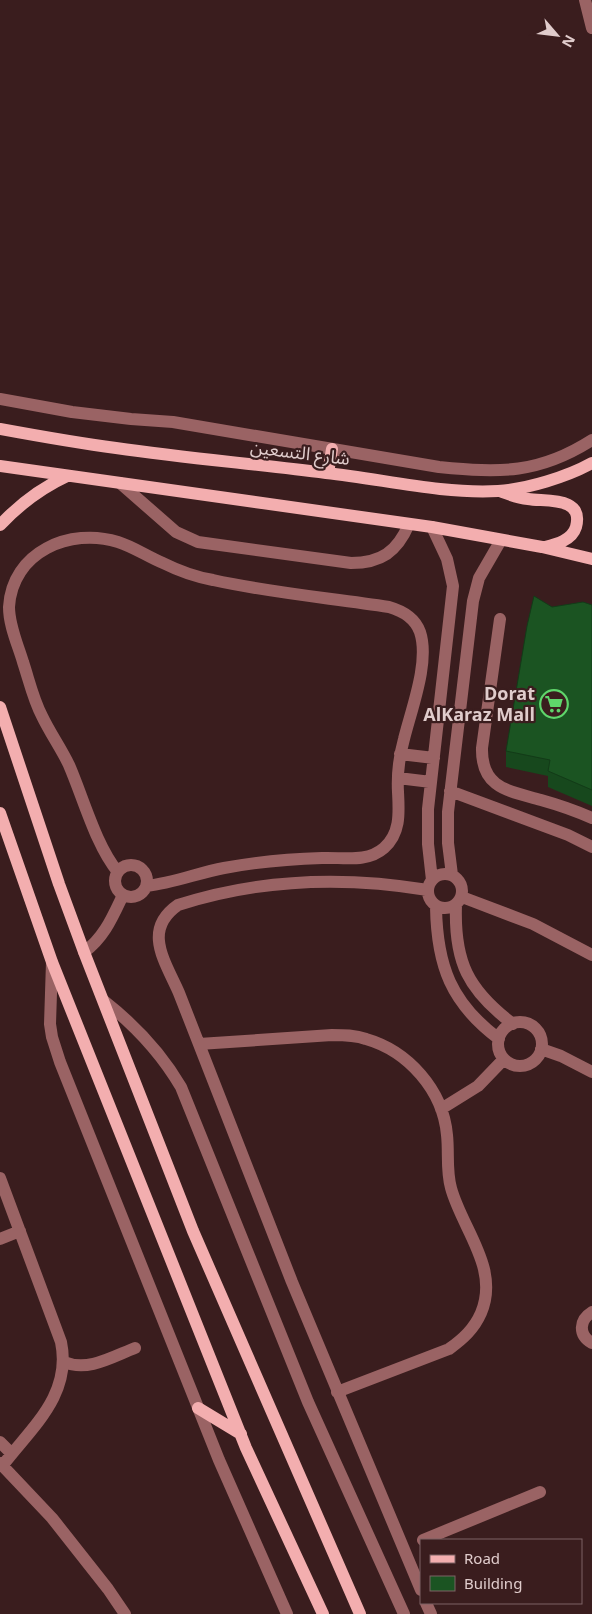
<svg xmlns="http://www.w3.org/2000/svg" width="592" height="1614" font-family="Georgia,'Noto Sans Arabic',serif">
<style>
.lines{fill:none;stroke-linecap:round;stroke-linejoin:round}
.minor{stroke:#9a6364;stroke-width:12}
.major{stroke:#f3aeaf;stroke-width:12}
.wall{fill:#17481d}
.building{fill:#1b5422;stroke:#133b18}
.labels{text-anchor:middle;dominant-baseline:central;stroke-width:4.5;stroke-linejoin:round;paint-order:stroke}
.street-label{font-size:18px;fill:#e0cccc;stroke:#3a1d1e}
.poi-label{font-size:18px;font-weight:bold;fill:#e0cccc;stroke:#3a1d1e;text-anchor:end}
</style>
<rect width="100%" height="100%" fill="#3a1d1e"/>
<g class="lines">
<path class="minor" d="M585,0L592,28
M0,399L72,412L131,419L173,422L439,467C500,473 539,474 592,440
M120,483L176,532L198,542L351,563C381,563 397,552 409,524
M500,619L482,748C481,789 510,791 541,800C559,805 576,811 592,818
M400,754L434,758
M398,778L431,782
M450,791L568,835L592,847
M115 881a16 16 0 1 1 32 0a16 16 0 1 1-32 0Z
M118,872C96,846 83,797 69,765C61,748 50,733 42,716C33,699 29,680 23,662C18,645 9,626 9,607C12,552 70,527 118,542C134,547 148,557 163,563C179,571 196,577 213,580C271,593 331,598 389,607C403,611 415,618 420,632C430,662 411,710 404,739C399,757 397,774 398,792C399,812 401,833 384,848C367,863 343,857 322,858C289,859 256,862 224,868C198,873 173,883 147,886
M428 891a17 17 0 1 1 34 0a17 17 0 1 1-34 0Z
M452,875L448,843V812L473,601L479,578L501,540
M432,880L428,844V809L453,586L447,559L432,527
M462,897L533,924L592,955
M456,905C454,962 468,990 513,1024
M436,907C437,966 451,1003 499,1039
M84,952C104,938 113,916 123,895
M52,962L50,1024L52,1037L60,1062L219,1460L287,1614
M104,1001C136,1026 161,1053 181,1087L308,1402L404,1614
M498 1044a22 22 0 1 1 44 0a22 22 0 1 1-44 0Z
M199,1044L332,1035C344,1035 355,1035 366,1039C408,1051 443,1090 447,1135C449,1153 446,1170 451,1188C462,1229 500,1268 481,1313C474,1329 463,1339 449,1349L337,1392
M541,1049L561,1056L592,1072
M441,1109L478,1086L504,1059
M0,1178L61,1342C72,1395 32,1427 3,1465
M0,1239L20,1231
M592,1312C579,1320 578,1335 592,1343
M64,1362C88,1372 112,1357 135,1348
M0,1442L12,1454
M0,1463L52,1518L108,1589L125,1614
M423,1540L540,1492
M421,1590L292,1282L179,993C165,961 142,930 178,905C259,879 344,876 428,890
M426,1603L431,1614"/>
<path class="major" d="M0,429C38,436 77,443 116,448C185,458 256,464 326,473C383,479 440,494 498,491C527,489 567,477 592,463
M0,466L432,527L542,547L592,559
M328,473L332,449
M502,492C510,495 519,498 528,499C546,502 584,496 576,527C572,540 557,544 545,547
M0,525C20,504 41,488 67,476
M0,707L59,884L84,952L193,1231L360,1614
M0,813L52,962L246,1448L323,1614
M198,1408L241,1434"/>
</g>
<path class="wall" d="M592,605V806L548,787V776L506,767V751L552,607Z"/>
<path class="building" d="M534,596L552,607L583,602L592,605V790L548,771L550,760L506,751L527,626Z"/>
<defs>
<symbol id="supermarket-ring" viewBox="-11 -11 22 22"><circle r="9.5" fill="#3a1d1e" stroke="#5fd56b" stroke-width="1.5"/><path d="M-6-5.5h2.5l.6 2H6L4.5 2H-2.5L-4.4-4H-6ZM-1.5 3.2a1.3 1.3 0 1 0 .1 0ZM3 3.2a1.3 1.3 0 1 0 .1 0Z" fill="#5fd56b"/></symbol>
</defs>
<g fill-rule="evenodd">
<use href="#supermarket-ring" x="538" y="688" width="32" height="32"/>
</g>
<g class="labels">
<g class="street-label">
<text transform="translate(300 453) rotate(7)">شارع التسعين</text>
</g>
<g class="poi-label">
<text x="535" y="694">Dorat<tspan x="535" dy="21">AlKaraz Mall</tspan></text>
</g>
</g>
<rect x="420" y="1539" width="162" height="65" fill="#3a1d1e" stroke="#7c6364"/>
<rect x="430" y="1555" width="25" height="8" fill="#f3aeaf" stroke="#7c6364"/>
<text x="464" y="1564" font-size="15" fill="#e0cccc">Road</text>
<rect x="430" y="1576" width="25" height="15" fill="#1b5422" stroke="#7c6364"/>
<text x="464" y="1589" font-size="15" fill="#e0cccc">Building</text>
<g transform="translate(557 35) rotate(118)" stroke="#3a1d1e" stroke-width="4" paint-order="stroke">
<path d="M0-4L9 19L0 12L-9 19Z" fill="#e0cccc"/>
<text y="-8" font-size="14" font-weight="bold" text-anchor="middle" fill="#e0cccc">N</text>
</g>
</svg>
